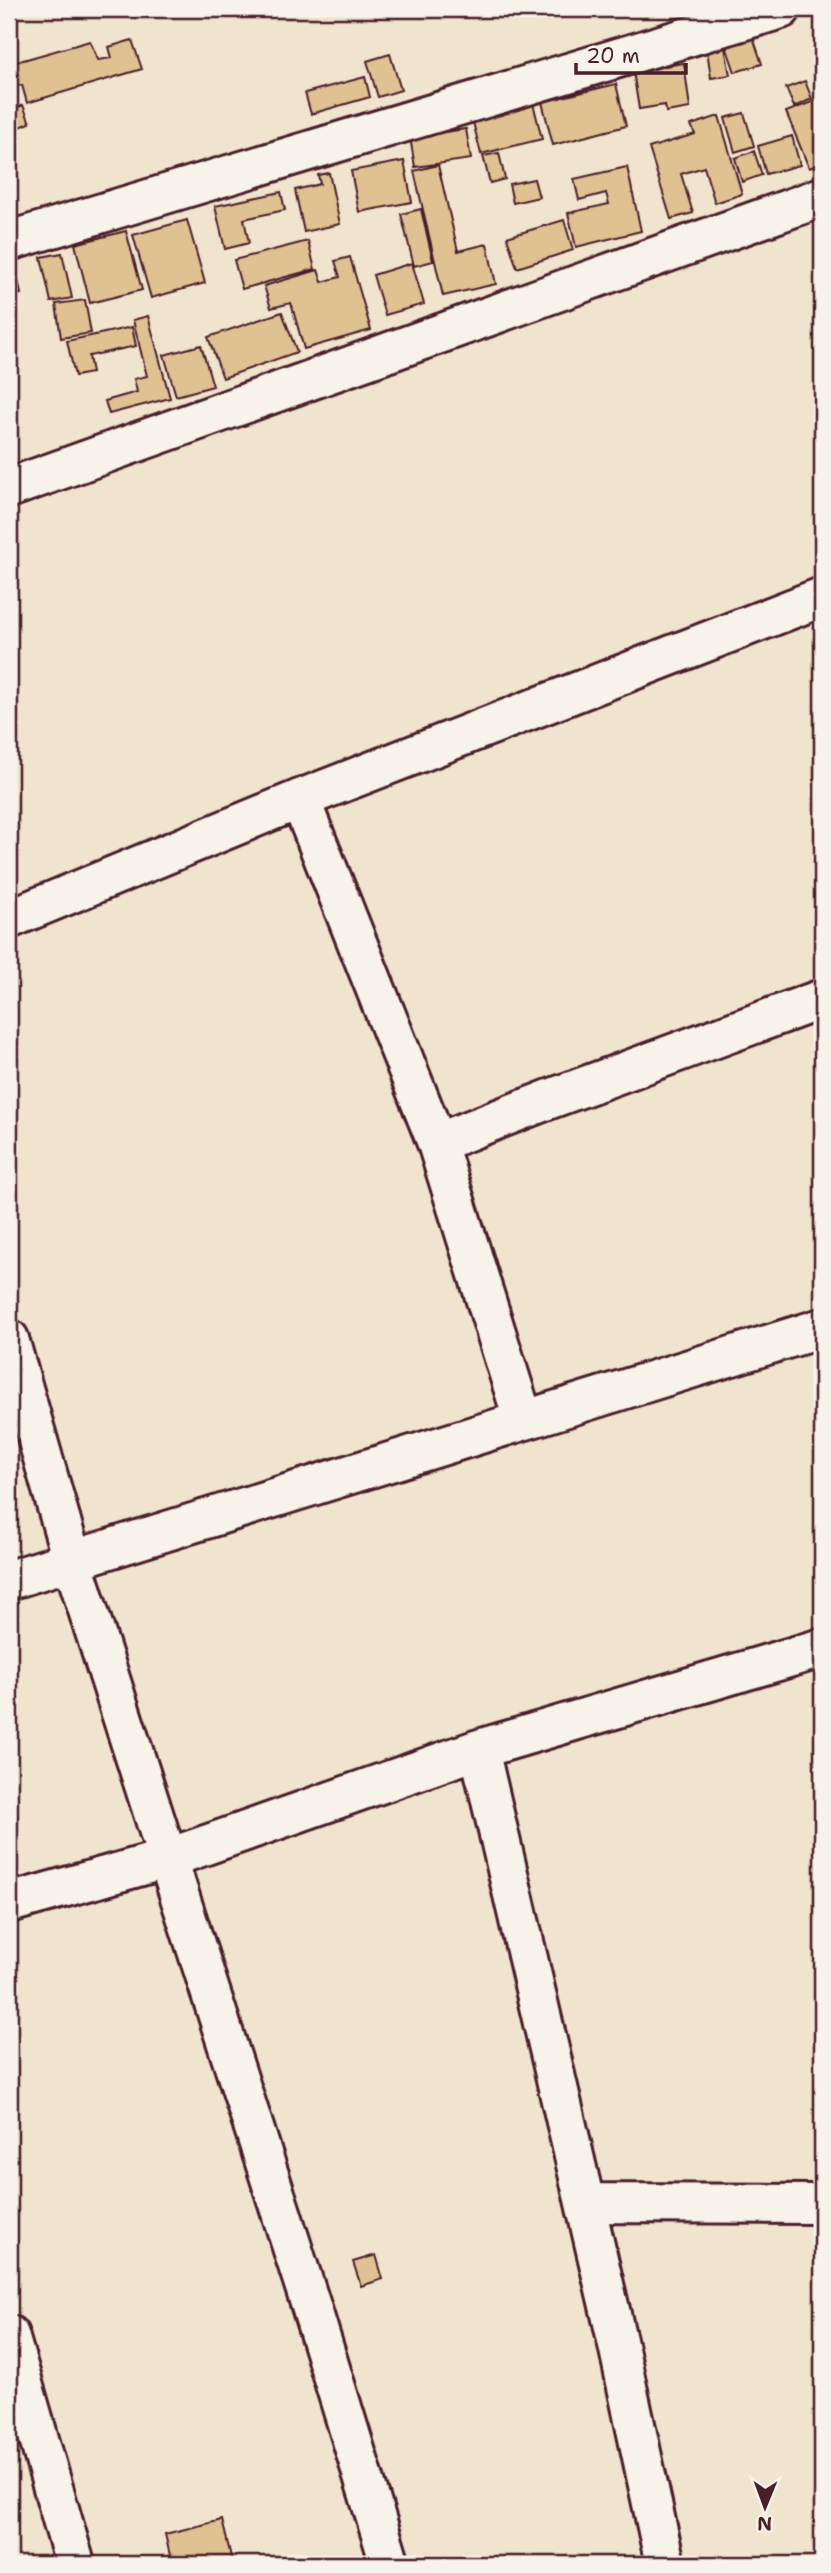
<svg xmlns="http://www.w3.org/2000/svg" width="831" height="2573" font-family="'Shantell Sans',sans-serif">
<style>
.building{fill:#dfc192;stroke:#4a1f2b;stroke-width:2}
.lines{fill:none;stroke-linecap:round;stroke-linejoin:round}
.minor-casing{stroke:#4a1f2b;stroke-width:44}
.minor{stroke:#f7f3e8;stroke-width:38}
</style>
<rect width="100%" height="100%" fill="#f0e4ce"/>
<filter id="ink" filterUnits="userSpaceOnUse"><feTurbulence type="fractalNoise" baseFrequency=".0143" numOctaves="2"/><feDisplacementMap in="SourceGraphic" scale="14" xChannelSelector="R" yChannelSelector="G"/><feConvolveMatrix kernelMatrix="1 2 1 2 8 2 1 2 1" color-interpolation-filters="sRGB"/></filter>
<g filter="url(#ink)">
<path class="building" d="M753,37L762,64L735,72L726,46Z
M132,40L142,69L27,103L22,85L9,88V64L90,41L98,60L112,58L109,47Z
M725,48L730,75L711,78L707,50Z
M390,54L401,90L378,97L367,61Z
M684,63L690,108L666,112L665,105L639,109L633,71Z
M365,77L370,97L311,114L305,93Z
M805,81L812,99L794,107L786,88Z
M616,84L626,126L553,145L542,102Z
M822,98V121L818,122L822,134V163L809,168L786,112Z
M533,103L542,139L481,154L472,118Z
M23,105L30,123L9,131V111Z
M744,113L754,146L735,152L725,118Z
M719,116L742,194L715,203L704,167L681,174L693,213L671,219L649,148L695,134L691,125Z
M466,129L471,159L415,167L410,137Z
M792,136L800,165L766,174L758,146Z
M754,151L762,175L742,182L735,158Z
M499,153L505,179L490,183L483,156Z
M404,161L412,202L359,212L351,171Z
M438,165L458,251L487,244L496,284L443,296L414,171Z
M627,167L641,231L576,247L568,213L609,204L606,193L579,200L574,179Z
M329,173L340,224L304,232L295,190L320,184L318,175Z
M534,179L539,197L513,203L509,184Z
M281,192L285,210L244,219L249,243L225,249L215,206Z
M421,209L433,261L414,266L401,214Z
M187,220L205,283L151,298L133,235Z
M564,220L573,250L517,268L507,237Z
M126,231L142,290L90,303L75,244Z
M308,241L315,269L242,289L234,260Z
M62,253L72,298L51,302L41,257Z
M350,257L371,330L304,349L291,303L271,308L264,286L318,270L322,282L340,277L335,261Z
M412,263L424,304L385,315L373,275Z
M15,265L21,294L9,297V267Z
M85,300L91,333L61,338L56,304Z
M282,312L297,352L223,378L208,337Z
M148,316L170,398L109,414L105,401L137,392L134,379L147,376L133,320Z
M132,327L136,346L89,356L92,373L75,376L67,341Z
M201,345L213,386L176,396L164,355Z
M376,2255L383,2279L361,2286L353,2262Z
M222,2520L232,2561L220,2564H172L165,2534Z"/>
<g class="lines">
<defs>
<path id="minor" d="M9,241L781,9
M9,488L822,197
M300,799L437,1143L523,1419
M9,919L300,799L822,597
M437,1143L550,1099L822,999
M9,1339L72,1560L311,2306L390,2564
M9,1580L822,1328
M479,1749L617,2340L665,2564
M9,1903L166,1859L479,1749L822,1648
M585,2203L822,2204
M9,2335L75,2564"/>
</defs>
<use href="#minor" class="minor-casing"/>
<use href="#minor" class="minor"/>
</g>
</g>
<rect width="831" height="2573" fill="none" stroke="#f7f3e8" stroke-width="35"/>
<rect x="18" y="18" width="796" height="2538" fill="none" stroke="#4a1f2b" stroke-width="2.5" filter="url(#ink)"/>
<g transform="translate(765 2507) rotate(181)" stroke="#f7f3e8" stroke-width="5" paint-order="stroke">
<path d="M0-5L12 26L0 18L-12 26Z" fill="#4a1f2b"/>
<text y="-10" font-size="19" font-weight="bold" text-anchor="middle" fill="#4a1f2b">N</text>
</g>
<path d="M576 63v10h110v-10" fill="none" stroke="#4a1f2b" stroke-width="3.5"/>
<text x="586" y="63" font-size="21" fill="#4a1f2b" stroke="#f7f3e8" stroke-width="5" paint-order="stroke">20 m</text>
</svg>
